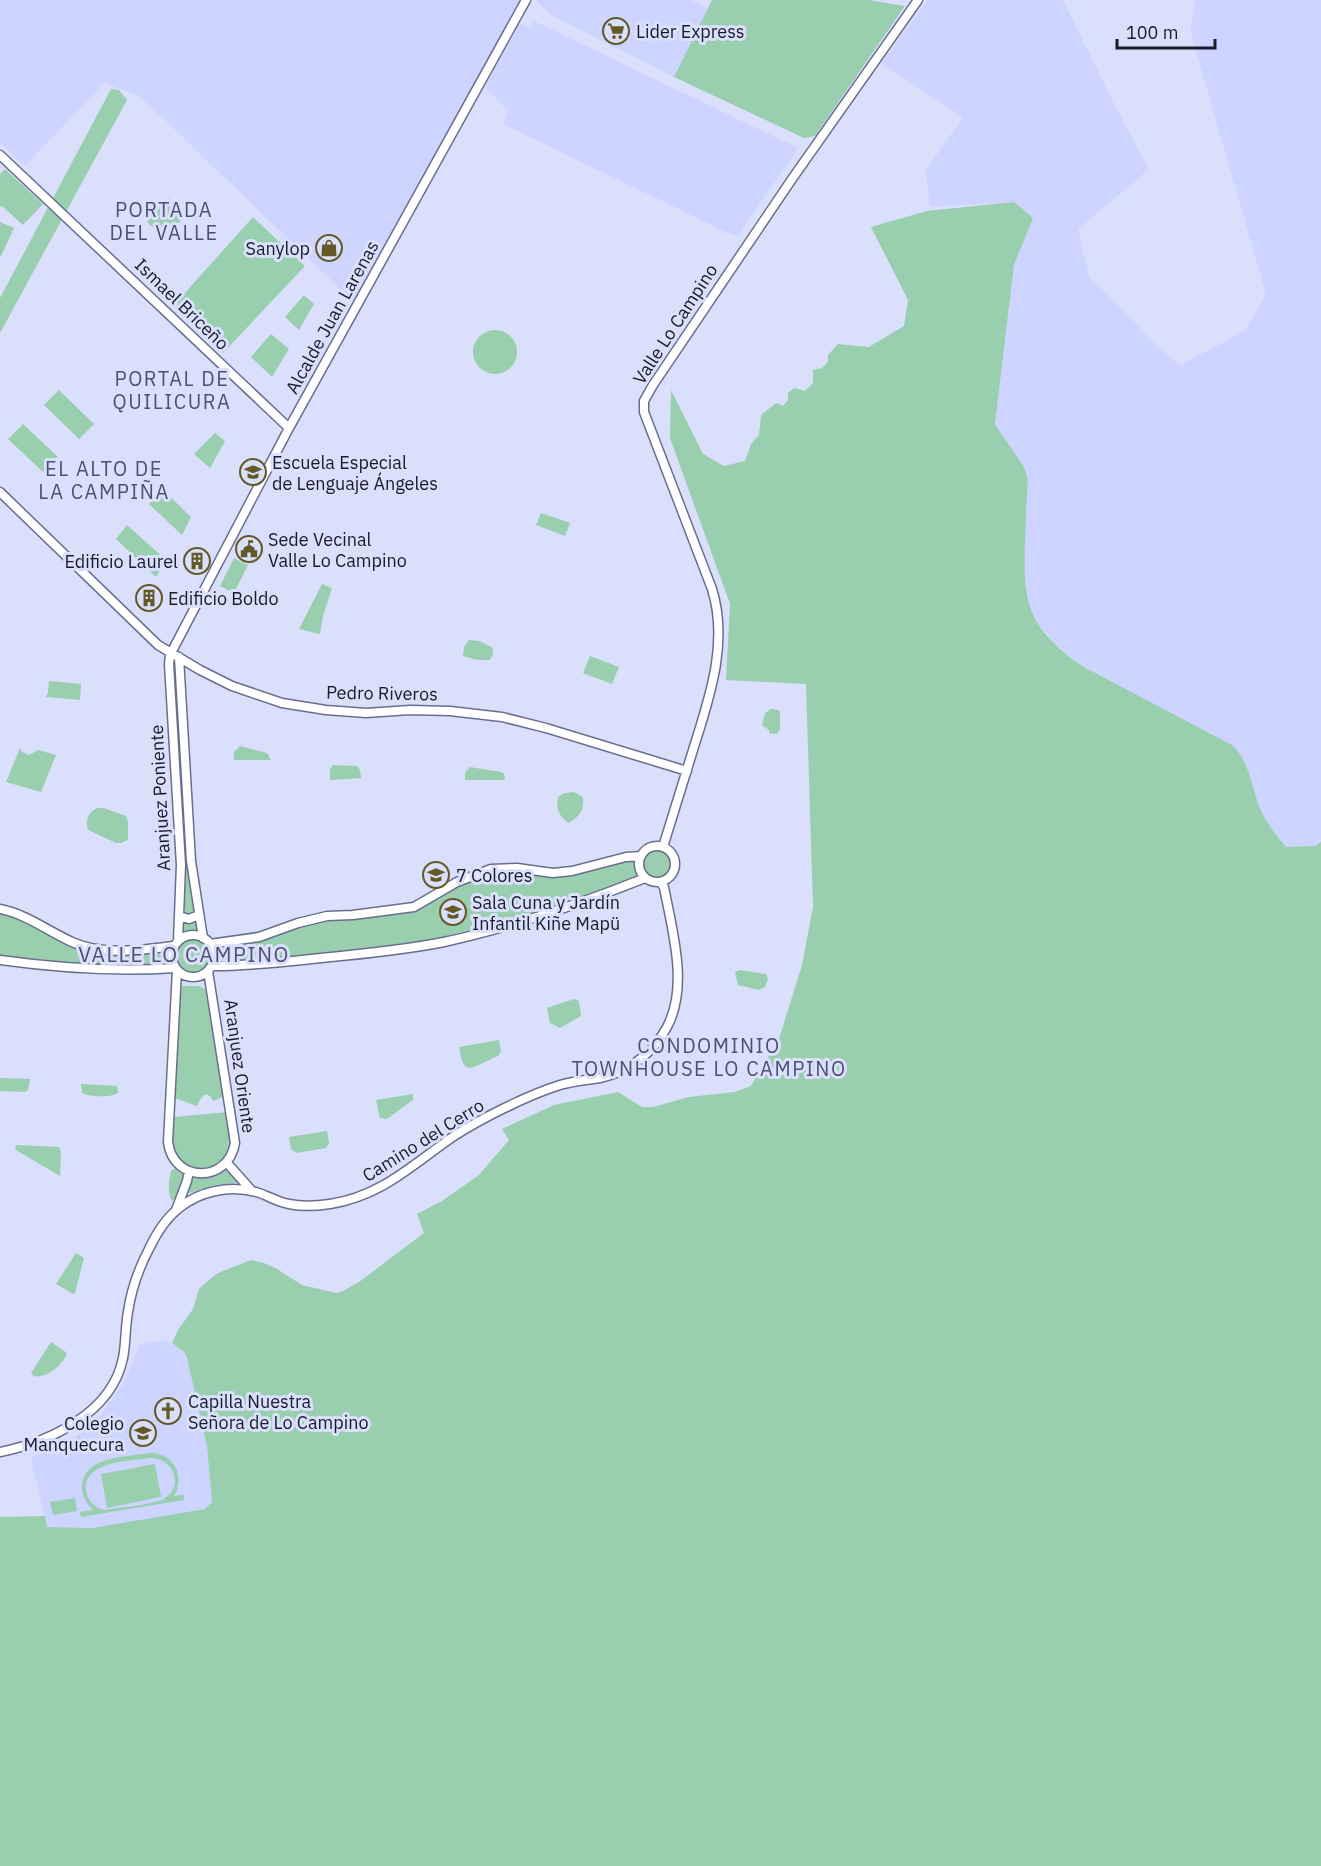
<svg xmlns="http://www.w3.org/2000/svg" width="1321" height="1866" font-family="'IBM Plex Sans',sans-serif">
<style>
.built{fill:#cdd4ff}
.green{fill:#99ceaf;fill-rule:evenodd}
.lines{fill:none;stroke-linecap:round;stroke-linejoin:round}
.secondary-casing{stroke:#696e8e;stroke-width:11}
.secondary{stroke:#fff;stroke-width:8}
.labels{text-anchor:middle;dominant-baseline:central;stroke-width:6;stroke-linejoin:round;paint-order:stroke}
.poi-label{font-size:18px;fill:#191b28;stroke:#dadffc;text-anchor:start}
.street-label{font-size:18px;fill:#191b28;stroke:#dadffc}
.neighbourhood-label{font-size:20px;letter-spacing:1.5px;fill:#4d516f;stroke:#dadffc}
.quarter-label{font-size:21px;letter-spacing:1.5px;fill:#4d516f;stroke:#dadffc}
</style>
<rect width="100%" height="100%" fill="#dadffc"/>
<path class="built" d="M0,0H520L355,303L140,96L104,83L25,166L0,143Z
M537,0H691L708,9L674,77L551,15L536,1Z
M928,0H1063L1117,110L1149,169L1078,229L1089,277L1158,347L1181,365L1245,331L1266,294L1190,30L1196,0H1321V842L1315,846L1286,848L1266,821L1254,793L1246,765L1240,754L1232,745L1082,666L1055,644L1040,626L1031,610L1025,593L1024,575L1027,473L995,425L1014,265L1033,218L1013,202L930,207L926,170L963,117L881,64Z
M534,21L798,148L737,237L503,124L509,112L485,87L520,23L530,28Z
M167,1341L180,1349L187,1358L207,1446L212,1502L205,1509L92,1528L47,1527L31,1458L65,1443L94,1424L125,1381L139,1346L148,1342Z"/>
<path class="green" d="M712,0H869L905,6L815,136L804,138L674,77Z
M111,89L119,90L127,100L0,333V298Z
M5,169L43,204L23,225L2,206L0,207V174Z
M169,198L186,215L164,238L147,222Z
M1014,202L1033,218L1014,265L995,424C1001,435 1025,465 1027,475C1029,486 1026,500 1026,512C1025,586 1013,618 1082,666L1232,745C1250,762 1251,786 1260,808C1266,823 1276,835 1286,847L1315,846L1321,842V1866H0V1517L45,1516L47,1527L92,1528L205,1509L212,1502L207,1446L187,1358L184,1352L172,1343L178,1330L193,1309L199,1289L216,1274L251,1260L264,1263L277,1269L302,1285L336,1293L341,1292L359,1282L424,1233L417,1214L442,1201L479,1175L509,1140L502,1129L554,1105L618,1092L642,1107H653L689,1097L735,1092L751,1086L779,1039L802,965L813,907L806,684L726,680L730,604L670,438L671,390L703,454L724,466L745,461L751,444L759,435L761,415L776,403L783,406L788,400V393L794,388L805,391L813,383V370L822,368L828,362V355L838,344L869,347L904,326L908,300L871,227L927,211Z
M253,217L305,266L223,353L174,305Z
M0,222L14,228L1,256H0Z
M304,295L314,304L299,330L285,317Z
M473 352a22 22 0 1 1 44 0a22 22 0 1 1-44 0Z
M271,334L289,349L272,377L251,357Z
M59,390L94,424L79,439L44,405Z
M23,424L58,457L43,472L8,439Z
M215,433L225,441L210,468L194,454Z
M162,489L191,517L182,535L149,504Z
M541,513L570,523L565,536L536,525Z
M127,525L166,560L156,577L116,539Z
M234,558L248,565L234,593L220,586Z
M322,584L332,588L323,616L320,634L299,629Z
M469,640L480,641L493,648V654L490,660H477L463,656L464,647Z
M590,656L619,667L612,684L583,673Z
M173,662L175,663L188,875L197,930L184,931L185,862Z
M49,681L81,684L80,700L46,697L48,693Z
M771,709L778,710L780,712V729L777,734L769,733V730L762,725L765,713Z
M240,746L267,753L271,760H234V752Z
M20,748L22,752L29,755L38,750L56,755L41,792L6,782Z
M333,765L357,766L360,770L361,778L330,780V769Z
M470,767L501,772L504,774L505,780H465V773Z
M574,792L583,797C584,811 580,816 569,823C559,817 556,809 558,797L564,793Z
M98,808H104L126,816L128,822V840L121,843H116L88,830C85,821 88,811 98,808Z
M643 864a15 15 0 1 1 30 0a15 15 0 1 1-30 0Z
M637,860L638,872L641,878L532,914L423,942L338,953L218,964L219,952L216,945L327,918L414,909L457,884L491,871L596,868Z
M0,910L80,948L170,949L169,963L171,968H125L18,959L0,955Z
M175 956a17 17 0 1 1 34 0a17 17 0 1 1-34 0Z
M740,970L766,974L768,979L765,987L759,990L738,985L735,972Z
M182,986H199L205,989L225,1096L213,1101L211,1097L206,1094L201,1098L197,1106L175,1098L179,1009Z
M574,999L579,1001L581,1016L560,1028L550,1023L547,1008Z
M499,1040L501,1051L498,1056L472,1068C461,1068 461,1056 459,1047Z
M0,1078L30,1079L28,1090L25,1092L0,1091Z
M81,1084L117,1086L118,1093C110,1098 91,1097 82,1093Z
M413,1094V1100L387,1119L380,1118L376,1100Z
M228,1112L232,1146L219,1167C212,1168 202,1171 195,1170C169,1164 172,1137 174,1117Z
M327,1131L329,1143L326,1148L296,1153L291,1149L289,1137Z
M18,1145L59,1147L61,1151L60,1176L16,1150L15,1146Z
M175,1168L181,1170L185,1176L176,1198L172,1201C167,1193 169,1180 171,1171Z
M223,1169L232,1174L238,1181L236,1183L214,1185L186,1194L190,1181L193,1177Z
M76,1253L84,1258L75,1293L73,1294L56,1284Z
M51,1342L67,1353C64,1364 46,1379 34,1376L31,1373Z
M80,1437L92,1451L66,1455L64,1446Z
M150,1453C174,1453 186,1476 174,1496L184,1495V1500L81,1517L80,1512L93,1510C86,1503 81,1495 82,1485C85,1455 128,1457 150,1453ZM151,1458C176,1459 185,1490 161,1500C145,1506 121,1507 104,1510C94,1507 87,1500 86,1490C83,1461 131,1461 151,1458Z
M155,1464L161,1497L107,1508L101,1474Z
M75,1498L77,1511L53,1515L50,1502Z"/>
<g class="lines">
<defs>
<path id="secondary" d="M0,155L289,428
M0,492L158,645L200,670L232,686L282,703L326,710L366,713L410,710L450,711L502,717L546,728L687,771
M179,657L191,861L203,938
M639 864a18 18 0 1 1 36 0a18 18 0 1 1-36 0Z
M663,847C673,815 683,783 693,750C709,699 729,643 712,589L644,412V401L653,385L792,179L918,0
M0,909C26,914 48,931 72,942C103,956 141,950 174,946
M179,916L189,919L199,915
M172 956a21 21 0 1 1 42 0a21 21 0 1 1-42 0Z
M178,941L181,865L169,664L170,655L289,428L526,0
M210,944L259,937L298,923L327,916L353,915L414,907L457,882L491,869L517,868L553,873L572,871L626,857L641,856
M0,960C58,968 116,972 175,968
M212,966C248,966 285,962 321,958C363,954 404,950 444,942C513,927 580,904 645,878
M177,970L168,1142C173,1183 228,1184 235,1143L208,971
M227,1163L252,1191
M176,1210L187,1181L189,1171
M0,1452C50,1442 112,1413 123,1358C126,1343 125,1328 128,1312C131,1291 139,1268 149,1249C156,1234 165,1219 179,1208C200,1191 229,1185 256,1192C267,1195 277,1202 289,1204C303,1207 317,1206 330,1204C382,1196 413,1164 454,1136C482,1118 528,1095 560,1085C573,1081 587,1080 600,1078C629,1072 654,1052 667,1027C689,986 672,930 664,887L661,883"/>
</defs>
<use href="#secondary" class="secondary-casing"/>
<use href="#secondary" class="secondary"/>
</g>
<defs>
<symbol id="supermarket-ring" viewBox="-11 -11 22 22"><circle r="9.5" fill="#dadffc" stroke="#635926" stroke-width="1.5"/><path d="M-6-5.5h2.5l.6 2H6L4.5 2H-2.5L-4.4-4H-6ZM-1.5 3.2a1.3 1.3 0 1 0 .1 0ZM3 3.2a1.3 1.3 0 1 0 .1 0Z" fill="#635926"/></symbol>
<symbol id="shop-ring" viewBox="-11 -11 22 22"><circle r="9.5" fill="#dadffc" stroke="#635926" stroke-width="1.5"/><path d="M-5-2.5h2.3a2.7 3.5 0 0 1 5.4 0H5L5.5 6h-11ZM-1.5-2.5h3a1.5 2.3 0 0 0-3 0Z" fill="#635926"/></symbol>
<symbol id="school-ring" viewBox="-11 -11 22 22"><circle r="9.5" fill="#dadffc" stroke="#635926" stroke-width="1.5"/><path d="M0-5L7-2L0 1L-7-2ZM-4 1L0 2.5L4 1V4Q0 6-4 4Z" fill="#635926"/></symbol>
<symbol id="civic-ring" viewBox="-11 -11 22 22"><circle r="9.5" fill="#dadffc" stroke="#635926" stroke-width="1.5"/><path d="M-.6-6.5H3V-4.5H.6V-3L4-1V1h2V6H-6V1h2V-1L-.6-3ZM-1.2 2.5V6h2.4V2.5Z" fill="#635926"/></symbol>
<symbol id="building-ring" viewBox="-11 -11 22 22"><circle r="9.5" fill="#dadffc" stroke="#635926" stroke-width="1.5"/><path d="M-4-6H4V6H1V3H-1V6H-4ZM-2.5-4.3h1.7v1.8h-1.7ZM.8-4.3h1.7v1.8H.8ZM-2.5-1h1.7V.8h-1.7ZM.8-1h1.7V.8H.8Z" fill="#635926"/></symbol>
<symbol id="church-ring" viewBox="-11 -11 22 22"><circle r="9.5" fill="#dadffc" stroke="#635926" stroke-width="1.5"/><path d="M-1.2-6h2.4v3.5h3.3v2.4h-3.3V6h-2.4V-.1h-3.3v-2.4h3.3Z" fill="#635926"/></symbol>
</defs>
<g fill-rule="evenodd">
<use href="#supermarket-ring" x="601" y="16" width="30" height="30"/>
<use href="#shop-ring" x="314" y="233" width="30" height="30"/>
<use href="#school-ring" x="238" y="457" width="30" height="30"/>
<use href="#civic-ring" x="234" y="534" width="30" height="30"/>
<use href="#building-ring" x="182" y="546" width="30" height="30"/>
<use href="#building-ring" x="134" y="583" width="30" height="30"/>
<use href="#school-ring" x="421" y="860" width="30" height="30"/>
<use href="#school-ring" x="438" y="897" width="30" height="30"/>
<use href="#church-ring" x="153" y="1396" width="30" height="30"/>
<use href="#school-ring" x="128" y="1418" width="30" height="30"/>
</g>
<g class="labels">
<g class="poi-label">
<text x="636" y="31">Lider Express</text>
<text x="310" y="248" text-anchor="end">Sanylop</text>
<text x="272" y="462">Escuela Especial<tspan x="272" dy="21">de Lenguaje Ángeles</tspan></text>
<text x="268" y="539">Sede Vecinal<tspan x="268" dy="21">Valle Lo Campino</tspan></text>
<text x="178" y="561" text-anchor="end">Edificio Laurel</text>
<text x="168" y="598">Edificio Boldo</text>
<text x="456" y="875">7 Colores</text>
<text x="472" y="902">Sala Cuna y Jardín<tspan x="472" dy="21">Infantil Kiñe Mapü</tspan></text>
<text x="188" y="1401">Capilla Nuestra<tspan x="188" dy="21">Señora de Lo Campino</tspan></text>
<text x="124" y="1423" text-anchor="end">Colegio<tspan x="124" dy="21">Manquecura</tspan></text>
</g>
<g class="street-label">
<text transform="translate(182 304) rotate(44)">Ismael Briceño</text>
<text transform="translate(332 317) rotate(-61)">Alcalde Juan Larenas</text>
<text transform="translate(675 324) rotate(-57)">Valle Lo Campino</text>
<text transform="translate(382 693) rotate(1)">Pedro Riveros</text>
<text transform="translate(160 798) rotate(-93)">Aranjuez Poniente</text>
<text transform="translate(240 1066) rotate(82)">Aranjuez Oriente</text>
<text transform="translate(423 1140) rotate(-32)">Camino del Cerro</text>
</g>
<g class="neighbourhood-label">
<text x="164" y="209">PORTADA<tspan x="164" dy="23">DEL VALLE</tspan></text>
<text x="172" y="378">PORTAL DE<tspan x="172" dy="23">QUILICURA</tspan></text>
<text x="104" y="468">EL ALTO DE<tspan x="104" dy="23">LA CAMPIÑA</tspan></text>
<text x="709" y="1045">CONDOMINIO<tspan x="709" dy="23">TOWNHOUSE LO CAMPINO</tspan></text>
</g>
<g class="quarter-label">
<text x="184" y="954">VALLE LO CAMPINO</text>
</g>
</g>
<path d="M1117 39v9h98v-9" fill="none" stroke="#191b28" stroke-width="3"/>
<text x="1126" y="39" font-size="18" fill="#191b28" stroke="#dadffc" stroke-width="4.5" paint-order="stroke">100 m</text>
</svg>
